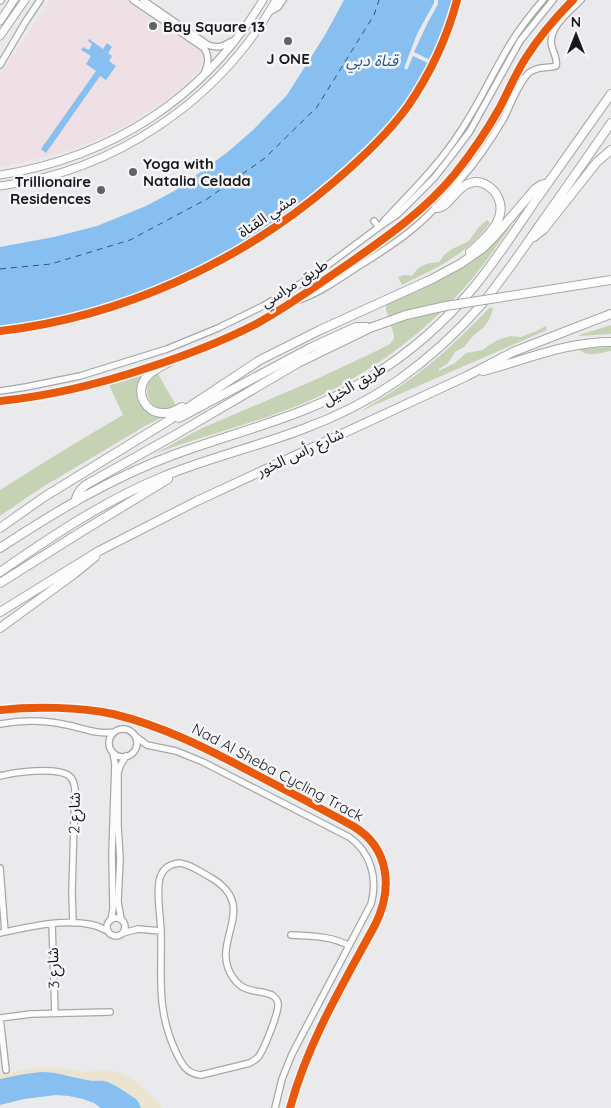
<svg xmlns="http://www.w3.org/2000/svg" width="611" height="1108" font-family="Quicksand,'Noto Sans Arabic',sans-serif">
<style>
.commercial{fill:#eee0e4}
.green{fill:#c5d3b4}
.sand{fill:#eae4d1}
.water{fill:#87bff0}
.pier{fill:#eaeaec}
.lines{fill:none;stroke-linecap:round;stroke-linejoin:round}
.ferry{stroke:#235b89;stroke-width:1;stroke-dasharray:6 5;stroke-linecap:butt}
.minor-tunnel{stroke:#cacacc;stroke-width:5.5;stroke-dasharray:5.5 3;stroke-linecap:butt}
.minor-casing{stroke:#a7a7a9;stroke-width:8}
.major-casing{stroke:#a7a7a9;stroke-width:9}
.highway-casing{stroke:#a7a7a9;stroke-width:10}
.minor{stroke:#fcfcfc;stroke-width:5.5}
.major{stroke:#fcfcfc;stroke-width:7}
.highway{stroke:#fcfcfc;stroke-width:8}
.highway-bridge-casing{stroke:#a7a7a9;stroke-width:10;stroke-linecap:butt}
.highway-bridge{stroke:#fcfcfc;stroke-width:8}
.cycleway-casing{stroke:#f6f6fa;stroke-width:11}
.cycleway{stroke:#e8590c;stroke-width:8}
.poi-dot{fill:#626264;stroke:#f6f6fa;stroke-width:2}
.labels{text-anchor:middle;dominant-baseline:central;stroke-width:5;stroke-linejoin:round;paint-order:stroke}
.poi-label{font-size:15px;font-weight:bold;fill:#18181a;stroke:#f6f6fa;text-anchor:start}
.street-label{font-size:15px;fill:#18181a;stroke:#f6f6fa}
.water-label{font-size:16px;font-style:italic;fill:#235b89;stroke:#f6f6fa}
</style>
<rect width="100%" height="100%" fill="#eaeaec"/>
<path class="commercial" d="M51,0H126L202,50L200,69L185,85L164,101L121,128L96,140L71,150L17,164L0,167V75Z"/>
<path class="green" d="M487,220L490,223C465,256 438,267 402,285L398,277L404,275L412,276C419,265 427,263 439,262L444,255L452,249L469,241L478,228Z
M512,224C497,246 482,268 464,288C420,338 357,383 294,407C248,425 200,437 154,454L200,429L310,382L368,355L390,344L394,339V335L386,310V306L389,303C413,292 440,283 462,267C480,255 496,240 512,224Z
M490,307L493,309L489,320L484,327L474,335L464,347L456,351L447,364L439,369V371L455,363L466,353L483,350L489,345L498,340L510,336L521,337L536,331L546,326L547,330L361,411C380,399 399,388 416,375C443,355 467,331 490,307Z
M611,325V334L579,336V335Z
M611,347V351C599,353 588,358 578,349Z
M157,372L177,407C152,419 136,388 157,372Z
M147,373L141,402L167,415L145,426L41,488L0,516V490C41,464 81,439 123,415L109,385Z"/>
<path class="sand" d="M53,1067L86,1072L105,1070L119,1072L138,1083L163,1108H141L139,1103L98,1080H87L69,1075L50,1072L24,1074L0,1079V1074L30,1069Z"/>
<path class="water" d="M344,0H454C445,31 434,63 416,90C395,121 370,147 343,172C248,257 127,313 0,328V247L54,237L97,226L146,206L176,190L202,171L229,151L253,130L287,95L325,35Z
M89,39L103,49L107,43L112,47L108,53L112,56L109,61L116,66L106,80L100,76L46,153L41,149L96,71L86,64L91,56L81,50L83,47L89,50L92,44L88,41Z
M41,1072C59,1072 70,1077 87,1080C95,1082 102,1079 110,1083C119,1087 128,1094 136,1099L139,1103L141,1108H101L94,1103L83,1099L69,1096L56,1095L24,1099L0,1105V1079L24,1074Z"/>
<path class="pier" d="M434,0H438V4L428,22L414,52L432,61L430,64L413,56L407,70L404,68L417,34L434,3Z"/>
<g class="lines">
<path class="ferry" d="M0,269L51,264L130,240L207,199L265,158L317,107L374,15L379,0"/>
<path class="minor-tunnel" d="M521,66L540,37"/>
<defs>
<path id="minor" d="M133,0L204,48C210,57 208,65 204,74
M143,0L208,45C218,49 224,46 232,41
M0,1L1,0
M269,12L278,7L283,0
M540,37L554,20L573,0
M0,65L26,21L40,0
M374,221L379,227
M383,222C410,193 439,165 460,132C479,104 492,74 509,46C519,29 531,14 543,0
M299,300C321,292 339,279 359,266C378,254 398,242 415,227C432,213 446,197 460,180C477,161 491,140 504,118C510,106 520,79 530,72C540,65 547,69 556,66C558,60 554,54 552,47C547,28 569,12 581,0
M169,361L212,344L267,318L289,304L382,240L414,215L444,187L475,147L493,121L521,66
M0,391L26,387L80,376L167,349L218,328L263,306L305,281L332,262L379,227L398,214L434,178L449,159L470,131L520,41L553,0
M0,401C55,395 107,381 160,364
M0,724C22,720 45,720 67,725C83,728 97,735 114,732
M109 743a14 14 0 1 1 28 0a14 14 0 1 1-28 0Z
M135,736L147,745L176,751L203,762L349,837C371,852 378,879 371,904L292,1054L282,1079L275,1108
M0,776C15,772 55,767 68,775C73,778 74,783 75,789L72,892L73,923
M179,863C191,864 200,872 210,877C263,908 206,942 234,979C245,994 258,989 272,995C275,997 278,1000 278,1004C279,1012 264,1049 259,1056C257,1059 253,1061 250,1063L201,1075C186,1074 181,1063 175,1050C156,1007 162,977 161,933C161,919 155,887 161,875C164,868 171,864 179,863Z
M0,868L5,932
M107 927a9 9 0 1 1 18 0a9 9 0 1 1-18 0Z
M121,919L118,902L120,858L118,826V773L120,766L126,756
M111,920L113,909L112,854L115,764L113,753
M52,924L55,1013
M0,933C29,927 63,918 93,925C98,926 103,929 108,931
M123,933L138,929L161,931
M291,935C310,936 333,936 349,946
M0,1018L31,1014L110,1012
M0,1018L6,1070"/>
<path id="major" d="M0,21L14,0
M0,36L25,0
M0,175C112,157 204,98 263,0
M0,186C115,171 219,101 276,0"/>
<path id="highway" d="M436,208C451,208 456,182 477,182C484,182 489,186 494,191C513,215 487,237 470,252
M534,237L544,229L597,162L611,150
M171,361C162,366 151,370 145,379C135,394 146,413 163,413C170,414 176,410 182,407
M483,371C526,360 565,342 611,342
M179,418L310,348L356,327H368
M75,502C77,493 81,487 89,483L175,435L298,363L370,328
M0,528L44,497L171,419L260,360L320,330L432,279L460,264L483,248L494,237L535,189L541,185L548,183
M0,548C55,512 111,478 173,455C241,430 308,416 371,377C409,353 445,322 474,287C497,259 516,229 536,200C561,165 586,129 611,94
M0,572C52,536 104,501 162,477C208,458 256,447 303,429C336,417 368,401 397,381C428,359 456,334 481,305C502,280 520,253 539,226C563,192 587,158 611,123
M0,583L81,532L168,479
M0,612L99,551L197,501L467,376L513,352L569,330L611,314
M0,628L74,574L95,557"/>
</defs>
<use href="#minor" class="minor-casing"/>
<use href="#major" class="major-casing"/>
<use href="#highway" class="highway-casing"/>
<use href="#minor" class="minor"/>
<use href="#major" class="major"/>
<use href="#highway" class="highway"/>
<defs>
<path id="highway-bridge" d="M370,328L406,315L446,306L611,280"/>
</defs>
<use href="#highway-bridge" class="highway-bridge-casing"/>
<use href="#highway-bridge" class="highway-bridge"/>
<defs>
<path id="cycleway" d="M0,331C122,317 241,262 334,182C361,159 387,135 408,106C430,74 447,38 457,0
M0,401C50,396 99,384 147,368C184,356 221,342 256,324C289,306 320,283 351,262C388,236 425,210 454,175C471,154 486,132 499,109C508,92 515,75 525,59C539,37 555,18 573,0
M0,710C34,706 80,707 113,714C163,726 208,749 253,773C286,790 320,808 353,826C390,848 393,889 375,925C343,984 308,1042 290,1108"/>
</defs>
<use href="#cycleway" class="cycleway-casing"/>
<use href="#cycleway" class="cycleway"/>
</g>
<g class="poi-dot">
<circle cx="153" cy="26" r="5"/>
<circle cx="288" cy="41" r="5"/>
<circle cx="133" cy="172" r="5"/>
<circle cx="101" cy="190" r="5"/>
</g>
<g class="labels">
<g class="poi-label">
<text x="163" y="26">Bay Square 13</text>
<text x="288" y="58" text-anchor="middle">J ONE</text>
<text x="143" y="163">Yoga with<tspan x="143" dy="17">Natalia Celada</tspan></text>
<text x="91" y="181" text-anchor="end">Trillionaire<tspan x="91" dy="17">Residences</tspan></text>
</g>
<g class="street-label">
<text transform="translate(267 215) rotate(-34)">مشي القناة</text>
<text transform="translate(294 283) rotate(-33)">طريق مراسي</text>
<text transform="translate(354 384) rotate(-30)">طريق الخيل</text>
<text transform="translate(300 452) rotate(-25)">شارع رأس الخور</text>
<text transform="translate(278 772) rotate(28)">Nad Al Sheba Cycling Track</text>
<text transform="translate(74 813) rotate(-89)">شارع 2</text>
<text transform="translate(53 968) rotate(-92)">شارع 3</text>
</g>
<g class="water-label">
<text x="372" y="60">قناة دبي</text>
</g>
</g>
<g transform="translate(576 35)" stroke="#f6f6fa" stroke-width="4" paint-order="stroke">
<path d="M0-4L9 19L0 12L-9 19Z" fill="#18181a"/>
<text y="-8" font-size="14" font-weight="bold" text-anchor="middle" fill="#18181a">N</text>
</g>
</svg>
